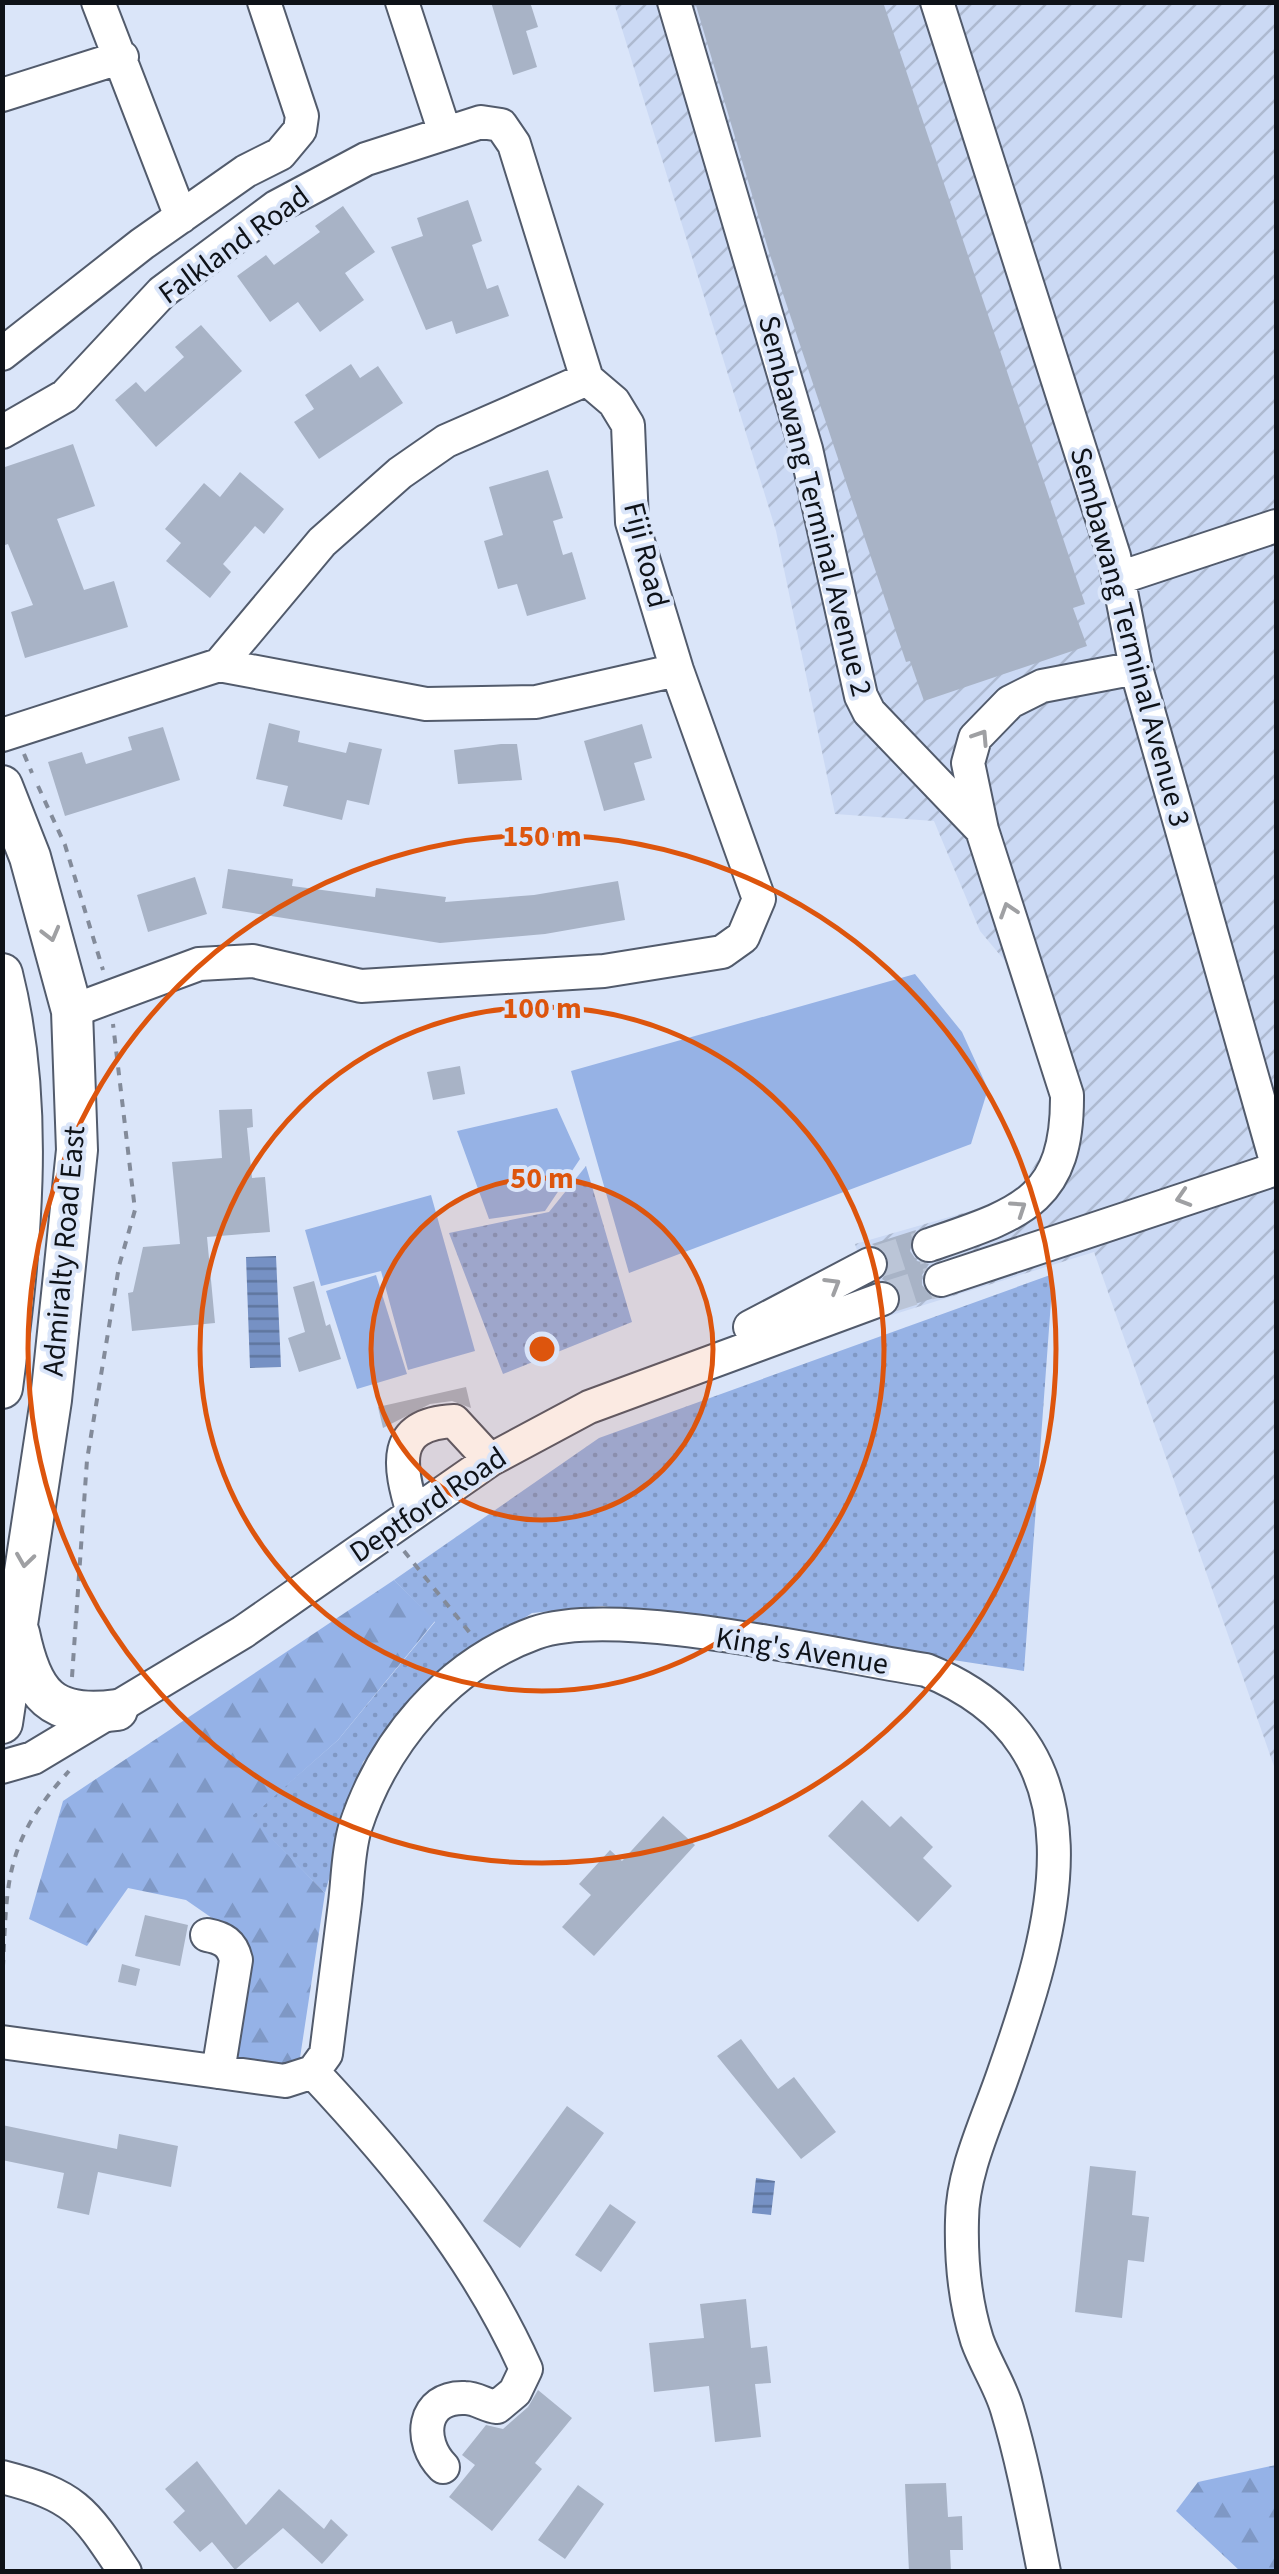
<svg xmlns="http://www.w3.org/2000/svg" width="1279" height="2574" font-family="'Source Sans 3',sans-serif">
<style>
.industrial{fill:url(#industrial-furrows)}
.grass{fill:url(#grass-dots)}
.forest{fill:url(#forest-firs)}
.park{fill:#96b2e5}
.water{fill:url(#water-rules)}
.building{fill:#a8b3c6}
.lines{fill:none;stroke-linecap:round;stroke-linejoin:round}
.minor-tunnel{stroke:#bbc5d7;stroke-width:32;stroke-dasharray:32 16;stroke-linecap:butt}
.minor-casing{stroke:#525b6c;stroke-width:36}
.major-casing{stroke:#525b6c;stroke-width:44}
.path{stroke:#838b9a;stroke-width:4;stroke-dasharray:8 8;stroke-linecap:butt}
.minor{stroke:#fff;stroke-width:32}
.major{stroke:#fff;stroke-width:40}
.oneway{stroke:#9fa0a3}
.ring{fill:none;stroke:#dd550d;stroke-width:5}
.labels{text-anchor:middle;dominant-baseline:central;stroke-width:8;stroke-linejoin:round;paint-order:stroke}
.street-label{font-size:30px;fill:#0e1218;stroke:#dae5f9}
.centre{fill:#dd550d;stroke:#dae5f9;stroke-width:5}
.ring-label{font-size:30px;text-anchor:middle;font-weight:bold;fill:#dd550d;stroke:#dae5f9;stroke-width:8;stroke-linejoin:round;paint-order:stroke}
</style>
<defs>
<pattern id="industrial-furrows" width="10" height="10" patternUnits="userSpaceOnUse" patternTransform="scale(2.5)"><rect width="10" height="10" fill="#cbd9f4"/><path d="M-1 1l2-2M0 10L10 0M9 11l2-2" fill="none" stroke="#adb9d0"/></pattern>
<pattern id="grass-dots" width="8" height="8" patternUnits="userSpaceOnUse" patternTransform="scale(2.5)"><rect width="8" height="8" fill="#96b2e5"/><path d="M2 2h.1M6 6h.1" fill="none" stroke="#8098c4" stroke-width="1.8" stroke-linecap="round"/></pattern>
<pattern id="forest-firs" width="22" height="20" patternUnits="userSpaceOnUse" patternTransform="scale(2.5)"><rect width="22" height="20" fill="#95b2e7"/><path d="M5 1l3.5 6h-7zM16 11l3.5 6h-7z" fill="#7f98c5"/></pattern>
<pattern id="water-rules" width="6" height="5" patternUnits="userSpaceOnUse" patternTransform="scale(2.5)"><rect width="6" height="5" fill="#7691c4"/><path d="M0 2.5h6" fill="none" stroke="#5f759e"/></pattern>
</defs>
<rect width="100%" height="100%" fill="#dae5f9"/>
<path class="industrial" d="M614,3H1276V1772L1094,1252L879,1319L855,1244L1002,1202L1026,1179L1049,1143L1052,1094L1005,961L980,931L934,821L835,814L776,531Z"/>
<path class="grass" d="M586,1166L632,1322L503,1374L449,1233L549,1212Z
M1053,1274L1024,1671L603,1606L532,1613L440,1672L363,1762L325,1893L250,1817L338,1740L435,1622L394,1580L599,1438Z"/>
<path class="forest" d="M394,1580L435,1621L338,1740L251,1817L325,1893L298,2071L236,2060L248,1943L186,1900L128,1888L87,1946L29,1919L63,1801Z
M1276,2465V2571H1240L1176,2511L1198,2482Z"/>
<path class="park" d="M915,974L962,1032L988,1089L971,1144L629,1273L571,1071Z
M557,1108L580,1159L545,1211L489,1219L457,1131Z
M431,1195L475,1351L408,1370L381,1271L321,1286L305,1230Z
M376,1275L407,1374L357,1389L326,1291Z"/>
<path class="water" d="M276,1256L281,1367L250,1368L246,1257Z
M756,2178L775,2181L771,2215L752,2213Z"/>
<path class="building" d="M491,2H530L538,27L526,31L537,67L513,75Z
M695,2H883L1085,604L1073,608L1087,646L924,701L910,661L906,662L769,252Z
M468,200L482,241L472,245L487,289L498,285L509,316L456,334L452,321L426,330L391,247L423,236L417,218Z
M343,206L375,252L345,273L364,300L320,332L298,302L270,322L237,276L266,255L274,265L320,232L315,226Z
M201,325L242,371L156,447L115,400L136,382L145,392L184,357L175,347Z
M351,364L360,378L378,366L403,403L319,459L294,422L314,409L305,395Z
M73,444L95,506L57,519L84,590L114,581L128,627L25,658L11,612L33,605L8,544L2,546V468Z
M548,470L563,518L553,521L563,555L572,552L586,599L527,616L517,584L498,589L484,541L503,535L489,487Z
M240,472L284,509L264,534L255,526L223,564L231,572L210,598L166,561L181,543L165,529L204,483L220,497Z
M269,723L300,731L298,742L346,753L349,742L382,749L369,805L347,800L342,820L283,806L288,786L256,779Z
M642,724L652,758L634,763L645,800L604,811L584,741Z
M163,727L180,780L65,816L48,762L82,752L86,764L132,750L128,737Z
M501,744H517L522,780L458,784L454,750Z
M228,869L293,879L292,886L375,897L376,888L446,897L445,902L534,895L618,881L625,920L545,934L440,943L222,908Z
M195,877L207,914L148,932L137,895Z
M460,1066L465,1094L433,1100L427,1072Z
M252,1109L253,1127L247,1128L252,1178L265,1177L270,1232L207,1237L215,1323L132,1331L128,1293L133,1292L143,1247L180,1244L172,1162L222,1158L219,1110Z
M916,1230L910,1251L917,1261L929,1264L922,1275V1285L934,1298L899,1309L900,1291L882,1279L890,1266L888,1256L872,1244Z
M314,1281L326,1326L330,1324L341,1359L299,1372L288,1338L305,1332L293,1287Z
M466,1387L471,1408L452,1401L430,1404L383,1428L378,1407Z
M862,1800L890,1827L901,1816L933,1847L923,1858L952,1886L918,1922L828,1836Z
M663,1816L695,1845L594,1956L562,1927L591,1895L579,1884L610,1850L622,1861Z
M145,1915L188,1925L180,1966L135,1956Z
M122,1964L140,1969L136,1986L118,1982Z
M741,2039L778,2089L794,2077L836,2132L801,2159L717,2056Z
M567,2106L604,2133L520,2248L483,2221Z
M2,2125L117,2149L119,2134L178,2146L171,2187L98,2172L89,2215L57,2208L64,2173L2,2160Z
M1090,2166L1136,2171L1132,2215L1149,2217L1144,2262L1128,2260L1122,2318L1075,2312Z
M610,2204L636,2222L601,2272L575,2255Z
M746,2299L751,2348L767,2346L771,2383L755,2384L761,2437L715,2442L709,2386L654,2392L649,2343L704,2338L700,2304Z
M538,2390L572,2418L535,2463L542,2469L492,2531L449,2497L475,2465L462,2455L486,2425L503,2429L528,2407Z
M197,2461L246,2525L279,2489L324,2529L331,2519L348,2535L322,2564L283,2528L235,2570L212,2542L200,2552L173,2522L185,2511L165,2489Z
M946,2483L948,2517L962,2516L963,2550H950L951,2572H909L905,2484Z
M578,2485L604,2504L565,2559L538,2540Z"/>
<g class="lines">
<path class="minor-tunnel" d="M870,1264L929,1245
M882,1299L941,1280"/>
<defs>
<path id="minor" d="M98,2L181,217
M402,2L445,133
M674,2L806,449L861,696L869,712L982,830
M937,2L1114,556L1136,668L1276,1161
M2,95L122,57
M2,354L142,244L246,171L280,154L300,130L302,116L264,2
M2,432L65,396L162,292L276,207L366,159L481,122L501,125L514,144L587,379L614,402L628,425L632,522L677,670L759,899L743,937L722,952L604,971L361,986L253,961L199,964L72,1011
M1119,578L1276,526
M219,665L426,704L536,702L677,670
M2,735L219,665L322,542L400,473L446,441L587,379
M929,1245C1019,1214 1068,1202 1067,1095L982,830L968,763L975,738L1010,702L1042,686L1136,668
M941,1280L1276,1169
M750,1327L870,1264
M413,1513C399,1466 390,1424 454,1421L490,1460
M2,1767L33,1758L243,1632L490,1460L589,1407L882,1299
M207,1935C223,1938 232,1943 236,1960L218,2072
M2,2042L285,2081L313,2072L326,2054C332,2004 339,1954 345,1903C348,1879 348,1851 355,1828C383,1742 447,1665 535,1633C616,1604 835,1656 926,1670C1112,1745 1055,1928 1003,2075C988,2119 962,2172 962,2220C961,2259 965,2302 977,2340C985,2363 1000,2385 1007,2409C1023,2462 1033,2517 1044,2572
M313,2072C398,2163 475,2255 526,2369L515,2392L497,2407C486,2406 477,2398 465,2398C421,2396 418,2442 443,2467
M2,2477C76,2496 84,2510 125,2572"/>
<path id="major" d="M2,786L30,857L72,1011L77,1150L51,1400L2,1723
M2,974C36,1109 20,1251 2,1388
M19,1633C32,1695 51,1719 117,1710"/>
</defs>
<use href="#minor" class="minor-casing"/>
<use href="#major" class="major-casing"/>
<path class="path" d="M24,754L32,773
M38,786L65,845L103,970
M404,1551L470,1633
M72,1677L87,1460L119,1266L135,1210L113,1024
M2,1984C8,1885 0,1847 69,1771"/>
<use href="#minor" class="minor"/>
<use href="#major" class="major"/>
</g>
<defs><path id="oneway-chevron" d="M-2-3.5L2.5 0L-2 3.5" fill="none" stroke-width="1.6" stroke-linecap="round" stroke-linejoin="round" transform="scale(2.5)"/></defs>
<g class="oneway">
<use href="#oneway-chevron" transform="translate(981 737) rotate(-57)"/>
<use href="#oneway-chevron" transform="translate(1008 910) rotate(-108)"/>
<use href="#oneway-chevron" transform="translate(51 934) rotate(75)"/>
<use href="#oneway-chevron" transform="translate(1183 1198) rotate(163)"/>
<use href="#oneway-chevron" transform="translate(1019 1208) rotate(-34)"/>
<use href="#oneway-chevron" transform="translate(833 1285) rotate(-31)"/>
<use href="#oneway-chevron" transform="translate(25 1560) rotate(98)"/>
</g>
<circle cx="542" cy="1349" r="171" fill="#dd550d" fill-opacity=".12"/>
<g class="ring">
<circle cx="542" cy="1349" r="171"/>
<circle cx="542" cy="1349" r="342"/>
<circle cx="542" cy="1349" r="514"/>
</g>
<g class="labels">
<g class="street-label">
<text transform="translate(234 245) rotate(-36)">Falkland Road</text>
<text transform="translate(815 506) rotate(76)">Sembawang Terminal Avenue 2</text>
<text transform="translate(646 555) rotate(76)">Fiji Road</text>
<text transform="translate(1130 637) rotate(75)">Sembawang Terminal Avenue 3</text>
<text transform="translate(64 1251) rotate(-85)">Admiralty Road East</text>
<text transform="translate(428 1505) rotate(-34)">Deptford Road</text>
<text transform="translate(802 1651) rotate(9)">King's Avenue</text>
</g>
</g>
<circle cx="542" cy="1349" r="15" class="centre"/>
<g class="ring-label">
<text x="542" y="846">150 m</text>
<text x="542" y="1018">100 m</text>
<text x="542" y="1188">50 m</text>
</g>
<rect width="1279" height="2574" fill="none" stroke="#0e1218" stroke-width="10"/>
</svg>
